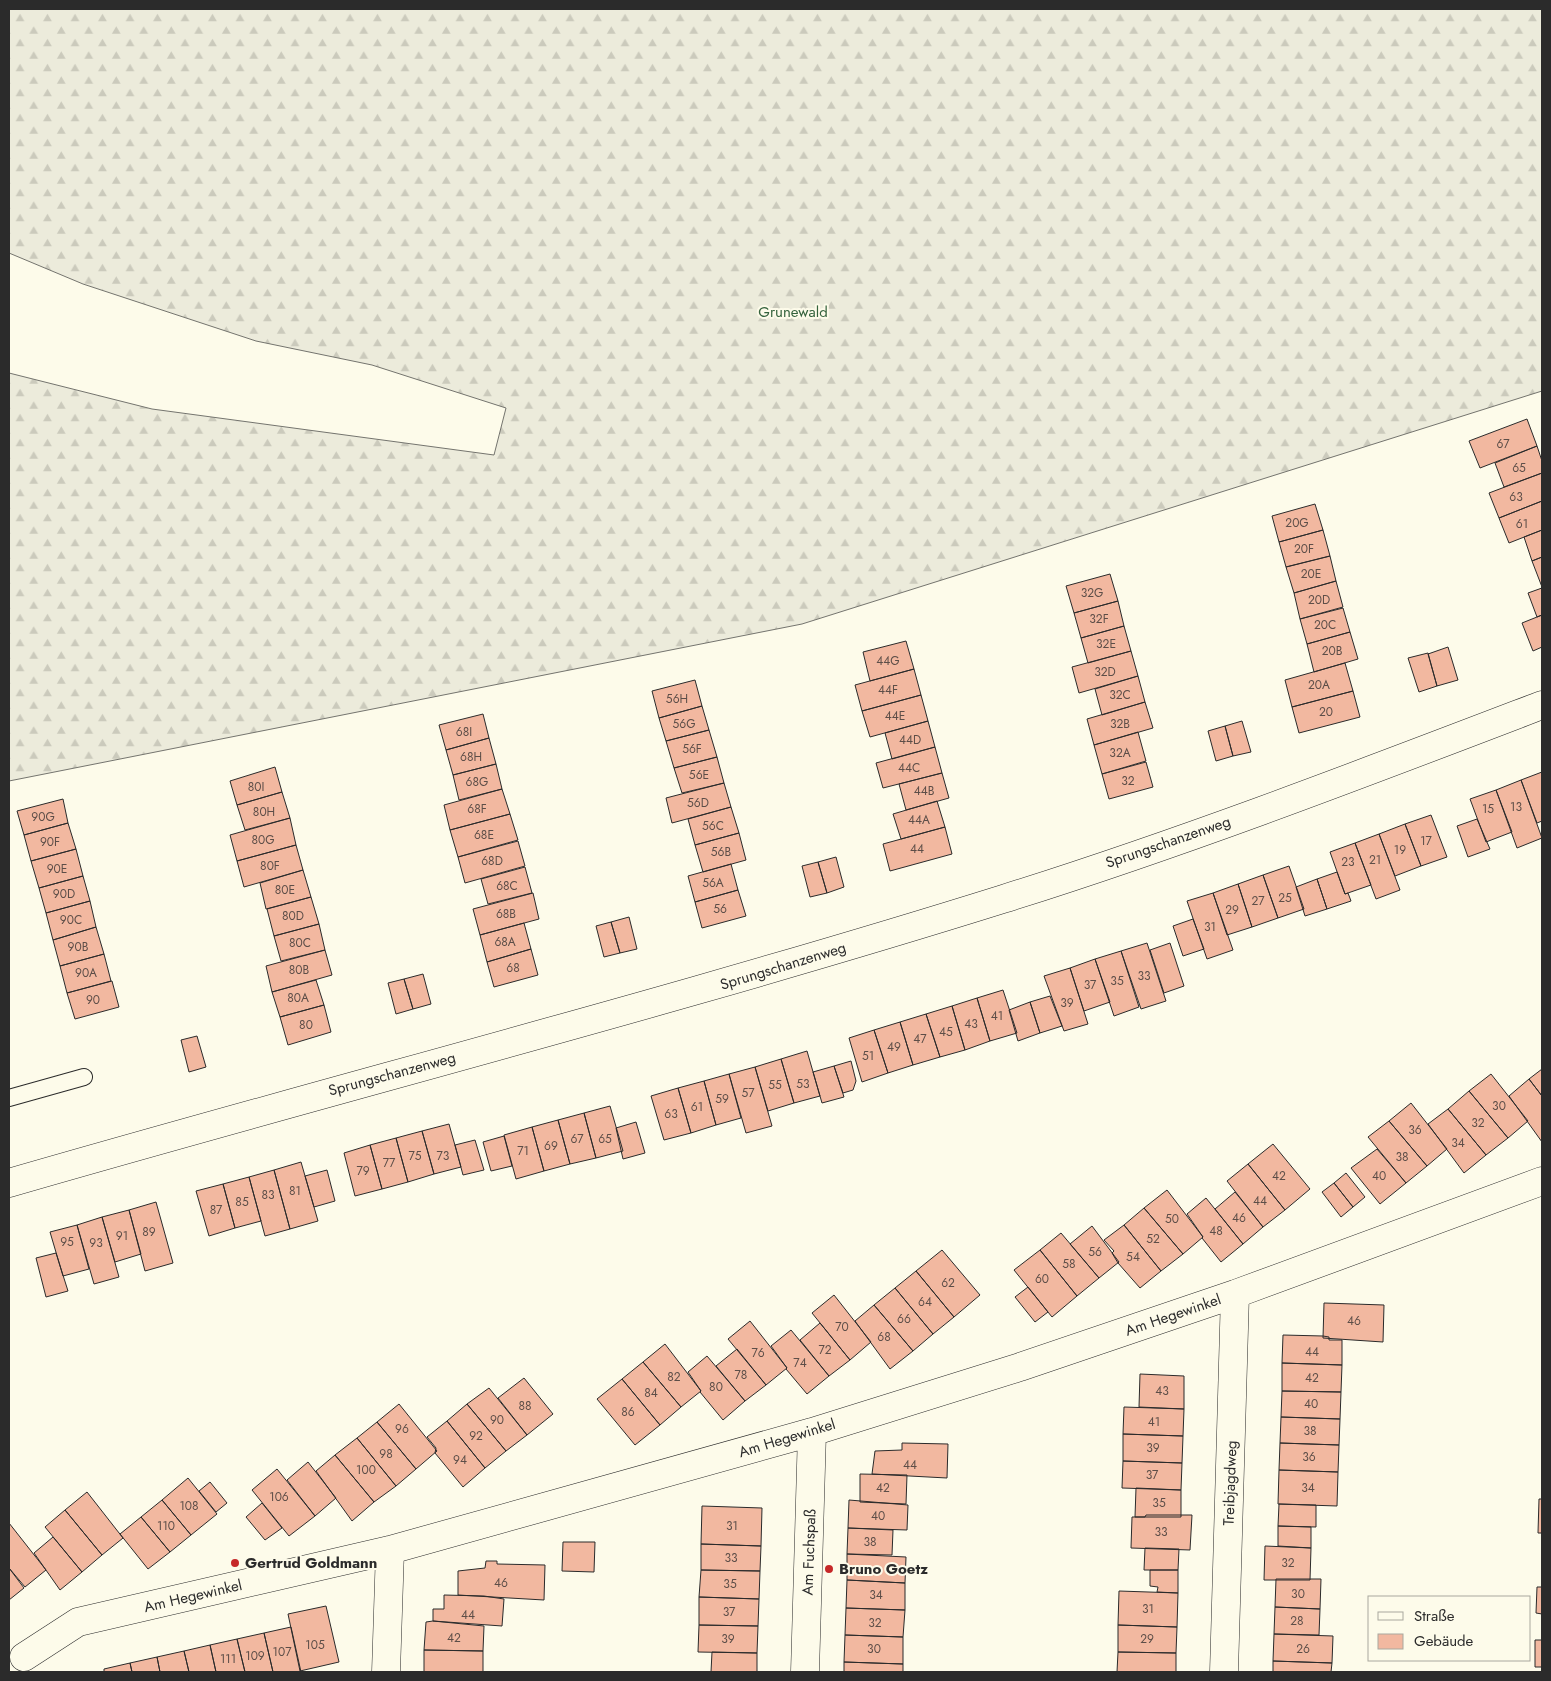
<svg xmlns="http://www.w3.org/2000/svg" width="1551" height="1681" font-family="Jost,sans-serif">
<style>
.forest{fill:url(#forest-firs);stroke:#74746e}
.building{fill:#f2b8a0;stroke:#2b2b2b}
.lines{fill:none;stroke-linecap:round;stroke-linejoin:round}
.lane-casing{stroke:#2b2b2b;stroke-width:18}
.street-casing{stroke:#2b2b2b;stroke-width:29}
.lane{stroke:#fdfbea;stroke-width:16}
.street{stroke:#fdfbea;stroke-width:28}
.poi-dot{fill:#c62828;stroke:#fdfbea;stroke-width:2}
.labels{text-anchor:middle;dominant-baseline:central;stroke-width:4;stroke-linejoin:round;paint-order:stroke}
.number-label{font-size:12px;fill:#5d4e48}
.park-label{font-size:15px;fill:#34623c;stroke:#fdfbea}
.street-label{font-size:15px;fill:#2b2b2b;stroke:#fdfbea}
.poi-label{font-size:15px;font-weight:bold;fill:#2b2b2b;stroke:#fdfbea;text-anchor:start}
</style>
<defs>
<pattern id="forest-firs" width="22" height="20" patternUnits="userSpaceOnUse" patternTransform="scale(1.25)"><rect width="22" height="20" fill="#ecebdb"/><path d="M5 1l3.5 6h-7zM16 11l3.5 6h-7z" fill="#cbcabc"/></pattern>
</defs>
<rect width="100%" height="100%" fill="#fdfbea"/>
<path class="forest" d="M9,9H1542V391L802,624L9,781V373L152,409L494,455L506,408L372,365L256,341L83,284L9,253Z"/>
<path class="building" d="M1527,419L1537,446L1480,468L1469,441Z
M1537,446L1542,461V473L1504,487L1495,463Z
M1542,473V501L1499,518L1489,493Z
M1542,501V530L1509,543L1499,518Z
M1315,504L1323,530L1279,542L1272,516Z
M1323,530L1330,556L1286,567L1279,542Z
M1542,530V557L1532,561L1524,537Z
M1330,556L1336,581L1294,593L1286,567Z
M1542,557V587L1532,561Z
M1110,574L1118,601L1074,613L1066,586Z
M1336,581L1343,607L1300,619L1294,593Z
M1542,588V615L1537,617L1528,593Z
M1118,601L1124,626L1081,638L1074,613Z
M1343,608L1350,632L1307,644L1300,619Z
M1542,615V647L1533,651L1522,623Z
M1124,626L1131,651L1088,663L1081,638Z
M1350,632L1358,659L1314,672L1307,644Z
M906,641L914,669L870,681L863,652Z
M1448,647L1458,680L1437,686L1428,654Z
M1131,651L1138,676L1079,693L1072,667Z
M1428,653L1437,686L1419,692L1408,658Z
M1345,663L1353,691L1292,707L1285,680Z
M914,669L921,695L862,711L855,685Z
M1138,676L1145,702L1102,715L1095,689Z
M695,680L702,706L659,718L652,691Z
M1353,691L1360,717L1299,733L1292,707Z
M921,695L928,721L870,737L862,711Z
M1145,702L1153,728L1094,745L1087,719Z
M702,706L709,730L666,741L659,718Z
M483,714L489,738L446,750L439,725Z
M928,721L935,747L892,759L885,733Z
M1242,721L1251,752L1233,756L1225,726Z
M1225,726L1233,756L1216,761L1208,731Z
M709,730L717,757L674,768L666,741Z
M1138,732L1146,761L1102,774L1094,745Z
M489,738L496,764L453,775L446,750Z
M935,747L942,773L883,788L876,763Z
M717,757L724,783L682,793L674,768Z
M1146,762L1153,787L1109,799L1102,774Z
M496,764L502,789L459,800L453,775Z
M275,767L282,792L237,805L230,781Z
M1542,772V821L1537,823L1521,780Z
M942,773L949,798L906,810L899,784Z
M1521,780L1542,838L1517,848L1496,790Z
M724,783L731,807L672,823L666,798Z
M502,789L510,814L450,830L444,805Z
M1496,790L1512,832L1486,842L1470,799Z
M282,792L290,818L245,830L237,805Z
M63,799L68,823L24,835L17,811Z
M937,801L945,827L901,839L893,814Z
M731,807L739,833L695,845L688,819Z
M510,814L518,840L458,857L450,830Z
M1431,815L1447,857L1421,866L1405,824Z
M290,818L296,845L237,861L230,835Z
M1477,819L1490,849L1468,857L1457,826Z
M68,823L76,849L31,861L24,835Z
M1405,824L1421,866L1395,876L1379,834Z
M945,827L952,854L890,871L883,844Z
M739,833L746,860L703,872L695,845Z
M1379,834L1400,890L1376,899L1355,843Z
M518,841L525,866L465,883L458,857Z
M1355,843L1371,885L1345,894L1330,852Z
M296,845L303,870L244,887L237,861Z
M76,849L83,876L39,888L31,861Z
M836,857L844,887L827,893L818,862Z
M818,862L827,893L810,897L802,866Z
M731,864L738,890L695,902L688,876Z
M1289,866L1304,909L1278,918L1263,875Z
M525,867L532,893L488,904L481,879Z
M303,870L311,897L266,909L260,883Z
M1337,872L1345,894L1348,893L1351,901L1327,909L1317,879Z
M1263,875L1278,918L1252,927L1238,884Z
M83,876L90,901L46,913L39,888Z
M1317,879L1327,909L1305,916L1296,887Z
M1238,884L1252,927L1227,935L1213,893Z
M738,890L746,916L702,928L695,902Z
M533,893L539,919L480,935L473,909Z
M1213,893L1233,950L1207,959L1187,901Z
M311,897L319,924L274,936L267,909Z
M90,901L96,927L53,940L46,913Z
M629,917L637,949L620,953L611,922Z
M1193,919L1204,949L1183,956L1173,926Z
M611,922L620,953L604,957L596,926Z
M524,923L531,949L487,962L480,935Z
M319,924L325,950L281,961L274,936Z
M96,927L104,954L60,966L53,940Z
M1147,943L1166,1001L1141,1009L1121,951Z
M1170,943L1184,986L1164,993L1150,950Z
M531,949L538,975L494,987L487,962Z
M325,950L332,975L272,992L266,966Z
M1121,951L1139,1007L1114,1016L1095,959Z
M104,954L111,981L67,993L60,966Z
M1095,959L1110,1002L1084,1011L1070,968Z
M1070,968L1088,1024L1064,1031L1044,976Z
M423,974L431,1004L413,1009L404,979Z
M404,979L413,1009L396,1014L388,983Z
M316,980L324,1005L280,1017L272,992Z
M112,981L119,1007L75,1019L67,993Z
M1003,990L1017,1033L990,1041L977,998Z
M1050,996L1062,1026L1040,1033L1030,1002Z
M977,998L990,1041L965,1050L952,1006Z
M1030,1002L1040,1033L1018,1041L1009,1010Z
M324,1005L331,1032L288,1045L280,1017Z
M952,1006L965,1050L940,1057L926,1014Z
M926,1014L940,1057L913,1065L900,1022Z
M900,1022L913,1065L888,1073L874,1030Z
M874,1030L888,1073L862,1082L849,1038Z
M197,1036L206,1067L189,1072L181,1040Z
M807,1051L820,1096L794,1103L781,1059Z
M781,1059L794,1103L768,1111L755,1067Z
M851,1061L856,1081L853,1090L843,1093L834,1066Z
M834,1066L844,1097L822,1103L813,1072Z
M755,1067L772,1126L746,1133L729,1074Z
M1542,1069V1096L1529,1079Z
M729,1074L741,1118L716,1125L704,1081Z
M1491,1074L1528,1121L1508,1138L1469,1091Z
M1529,1079L1542,1096V1142L1509,1096Z
M704,1081L716,1125L691,1133L678,1088Z
M678,1088L691,1133L664,1140L651,1096Z
M1469,1091L1508,1138L1486,1155L1448,1109Z
M1411,1103L1447,1149L1427,1166L1389,1121Z
M610,1106L623,1151L596,1158L584,1113Z
M1448,1109L1486,1155L1464,1173L1428,1124Z
M584,1113L596,1158L570,1164L558,1120Z
M558,1120L570,1164L544,1171L532,1127Z
M1389,1121L1427,1166L1406,1183L1368,1137Z
M636,1122L645,1153L623,1159L616,1128Z
M449,1124L461,1167L434,1174L422,1131Z
M532,1127L544,1171L516,1179L504,1135Z
M422,1131L434,1174L408,1182L396,1138Z
M504,1136L512,1166L491,1171L483,1142Z
M396,1138L408,1182L382,1189L370,1145Z
M475,1140L484,1170L463,1175L455,1145Z
M1273,1144L1310,1189L1285,1210L1248,1164Z
M370,1145L382,1189L355,1196L344,1153Z
M1377,1149L1406,1183L1380,1204L1351,1168Z
M301,1162L318,1221L290,1229L274,1170Z
M1248,1164L1285,1210L1263,1227L1227,1181Z
M274,1170L290,1229L265,1236L249,1177Z
M327,1170L335,1201L314,1207L305,1176Z
M1346,1173L1365,1197L1353,1207L1334,1183Z
M249,1177L261,1221L235,1228L223,1184Z
M1334,1183L1353,1207L1341,1217L1322,1192Z
M223,1184L235,1228L209,1236L196,1191Z
M1167,1190L1203,1237L1183,1254L1144,1208Z
M1235,1192L1263,1227L1243,1244L1215,1209Z
M1206,1198L1243,1244L1221,1262L1202,1238L1203,1237L1187,1214Z
M156,1202L173,1263L145,1271L129,1210Z
M1144,1208L1183,1254L1161,1271L1124,1225Z
M129,1210L141,1254L115,1262L102,1217Z
M102,1217L119,1277L94,1284L77,1225Z
M77,1225L89,1269L63,1276L50,1232Z
M1124,1225L1161,1271L1140,1288L1118,1263L1112,1253L1114,1251L1104,1240Z
M1092,1226L1119,1262L1099,1278L1070,1244Z
M1061,1233L1099,1278L1077,1296L1040,1250Z
M942,1250L980,1295L954,1317L916,1271Z
M1040,1250L1077,1296L1052,1317L1014,1270Z
M56,1253L68,1291L46,1297L36,1258Z
M916,1271L954,1317L933,1334L895,1288Z
M1028,1287L1048,1312L1035,1322L1015,1297Z
M895,1288L933,1334L913,1351L874,1305Z
M834,1295L871,1342L850,1360L812,1313Z
M1324,1303L1384,1305L1383,1342L1323,1338Z
M874,1305L913,1351L890,1369L855,1321Z
M750,1321L787,1368L766,1385L728,1339Z
M820,1323L850,1360L829,1376L800,1340Z
M791,1330L829,1376L807,1394L786,1369L787,1368L771,1346Z
M1283,1335L1323,1336L1329,1337V1340H1342V1365L1282,1363Z
M665,1344L701,1391L681,1407L643,1362Z
M737,1349L766,1385L745,1401L716,1366Z
M707,1356L745,1401L723,1420L700,1392L701,1391L688,1372Z
M643,1362L681,1407L660,1425L622,1379Z
M1282,1363L1342,1365L1341,1392L1282,1391Z
M1140,1374L1184,1376V1409L1139,1407Z
M524,1378L553,1414L527,1435L498,1398Z
M622,1379L660,1425L635,1445L597,1399Z
M489,1388L527,1435L506,1451L467,1404Z
M1282,1391L1341,1392L1340,1419L1281,1417Z
M399,1404L437,1451L416,1469L377,1422Z
M467,1404L506,1451L485,1468L447,1421Z
M1124,1407L1184,1409L1183,1436L1123,1434Z
M1281,1417L1340,1419L1339,1445L1280,1443Z
M447,1421L485,1468L463,1487L435,1453L436,1448L427,1437Z
M377,1422L416,1469L396,1486L357,1438Z
M1123,1434L1183,1436L1182,1463L1123,1461Z
M357,1438L396,1486L374,1502L335,1455Z
M902,1443L948,1444L947,1478L872,1474L875,1451L902,1450Z
M1280,1443L1339,1445L1338,1472L1279,1470Z
M335,1455L374,1502L352,1521L316,1471Z
M1123,1461L1182,1463L1181,1490L1122,1488Z
M308,1462L336,1498L315,1516L287,1480Z
M277,1469L315,1516L289,1536L252,1490Z
M1279,1470L1338,1472L1337,1506L1278,1504Z
M860,1474L907,1475L906,1504L860,1502Z
M188,1478L217,1514L191,1535L162,1500Z
M210,1482L227,1503L216,1512L199,1491Z
M1136,1488L1181,1490V1517H1135Z
M87,1492L123,1538L102,1555L65,1510Z
M1539,1499H1542V1533H1538Z
M162,1500L191,1535L170,1552L141,1517Z
M849,1500L908,1505L907,1530L848,1528Z
M262,1503L282,1528L265,1540L246,1517Z
M1279,1504L1316,1505V1527L1278,1526Z
M702,1506L762,1508L761,1546L701,1544Z
M65,1510L102,1555L82,1572L45,1527Z
M1146,1515H1192L1190,1550L1131,1548L1132,1517H1145Z
M141,1517L170,1552L148,1569L120,1534Z
M9,1523L46,1570L25,1587L9,1568Z
M1278,1526L1311,1527V1548L1278,1546Z
M848,1528L893,1530L892,1555L847,1554Z
M53,1537L82,1572L60,1590L34,1553Z
M563,1542H595L594,1572L562,1571Z
M701,1544L761,1546L760,1571L701,1570Z
M1265,1546L1311,1548L1310,1580H1264Z
M1145,1548L1179,1549L1178,1570H1144Z
M847,1554L906,1557L905,1583L847,1580Z
M486,1561H497V1564L545,1565L544,1600L458,1595V1571L485,1568Z
M9,1568L24,1588L9,1600Z
M701,1570L760,1571L759,1599L699,1597Z
M1150,1570H1178V1593L1157,1592L1158,1587L1150,1586Z
M1276,1579H1321L1320,1609L1275,1607Z
M847,1580L905,1583V1610L846,1608Z
M1537,1587H1542V1614L1536,1613Z
M1119,1591L1178,1593L1177,1627L1118,1625Z
M444,1595L484,1596L504,1599L502,1626L433,1621V1609H444Z
M699,1597L759,1599L758,1626L699,1625Z
M326,1606L339,1662L300,1671L288,1614Z
M1275,1607L1320,1609L1319,1635L1274,1634Z
M846,1608L905,1610L903,1637L845,1635Z
M433,1621L484,1626L483,1651L424,1650L426,1622Z
M699,1625L758,1626L757,1653L698,1652Z
M1118,1625L1177,1627L1176,1653L1118,1652Z
M291,1627L301,1672H273L264,1633Z
M264,1633L273,1672H245L237,1639Z
M1274,1634L1333,1636L1332,1663L1273,1661Z
M845,1635L903,1637V1664L844,1662Z
M237,1639L245,1672H216L210,1645Z
M1535,1640H1542V1667H1535Z
M210,1645L216,1672H189L184,1651Z
M424,1650L483,1651V1672H424Z
M184,1651L189,1672H160L157,1657Z
M712,1652L757,1653V1672H711Z
M1118,1652L1176,1653V1672H1117Z
M157,1657L160,1672H132L130,1663Z
M1273,1661L1332,1663L1331,1672H1273Z
M844,1662L903,1664V1672H844Z
M130,1663L132,1672H104V1669Z"/>
<g class="lines">
<defs>
<path id="lane" d="M9,1098L84,1077"/>
<path id="street" d="M9,1183C340,1087 674,1002 1003,899C1185,842 1364,773 1542,705
M24,1657L78,1622L390,1550L812,1432L1020,1367L1235,1294L1542,1181
M386,1672L390,1550
M805,1672L812,1432
M1224,1672L1235,1294"/>
</defs>
<use href="#lane" class="lane-casing"/>
<use href="#street" class="street-casing"/>
<use href="#lane" class="lane"/>
<use href="#street" class="street"/>
</g>
<g class="poi-dot">
<circle cx="235" cy="1563" r="5"/>
<circle cx="829" cy="1569" r="5"/>
</g>
<g class="labels">
<g class="number-label">
<text x="1503" y="444">67</text>
<text x="1519" y="468">65</text>
<text x="1516" y="497">63</text>
<text x="1297" y="523">20G</text>
<text x="1522" y="524">61</text>
<text x="1304" y="549">20F</text>
<text x="1311" y="574">20E</text>
<text x="1092" y="593">32G</text>
<text x="1319" y="600">20D</text>
<text x="1099" y="619">32F</text>
<text x="1325" y="625">20C</text>
<text x="1106" y="644">32E</text>
<text x="1332" y="651">20B</text>
<text x="888" y="661">44G</text>
<text x="1105" y="672">32D</text>
<text x="1319" y="685">20A</text>
<text x="888" y="690">44F</text>
<text x="1120" y="695">32C</text>
<text x="677" y="699">56H</text>
<text x="1326" y="712">20</text>
<text x="895" y="716">44E</text>
<text x="684" y="724">56G</text>
<text x="1120" y="724">32B</text>
<text x="464" y="732">68I</text>
<text x="910" y="740">44D</text>
<text x="692" y="749">56F</text>
<text x="1120" y="753">32A</text>
<text x="471" y="757">68H</text>
<text x="909" y="768">44C</text>
<text x="699" y="775">56E</text>
<text x="1128" y="781">32</text>
<text x="477" y="782">68G</text>
<text x="256" y="787">80I</text>
<text x="924" y="791">44B</text>
<text x="698" y="803">56D</text>
<text x="1516" y="807">13</text>
<text x="477" y="809">68F</text>
<text x="1488" y="809">15</text>
<text x="264" y="812">80H</text>
<text x="43" y="817">90G</text>
<text x="919" y="820">44A</text>
<text x="713" y="826">56C</text>
<text x="484" y="835">68E</text>
<text x="263" y="840">80G</text>
<text x="1426" y="841">17</text>
<text x="50" y="842">90F</text>
<text x="917" y="849">44</text>
<text x="1400" y="850">19</text>
<text x="721" y="852">56B</text>
<text x="1375" y="860">21</text>
<text x="492" y="861">68D</text>
<text x="1348" y="862">23</text>
<text x="270" y="866">80F</text>
<text x="57" y="869">90E</text>
<text x="713" y="883">56A</text>
<text x="507" y="886">68C</text>
<text x="285" y="890">80E</text>
<text x="64" y="894">90D</text>
<text x="1285" y="898">25</text>
<text x="1258" y="901">27</text>
<text x="720" y="909">56</text>
<text x="1232" y="910">29</text>
<text x="506" y="914">68B</text>
<text x="293" y="916">80D</text>
<text x="71" y="920">90C</text>
<text x="1210" y="927">31</text>
<text x="505" y="942">68A</text>
<text x="300" y="943">80C</text>
<text x="78" y="947">90B</text>
<text x="513" y="968">68</text>
<text x="299" y="970">80B</text>
<text x="86" y="973">90A</text>
<text x="1144" y="976">33</text>
<text x="1117" y="981">35</text>
<text x="1090" y="985">37</text>
<text x="298" y="998">80A</text>
<text x="93" y="1000">90</text>
<text x="1067" y="1003">39</text>
<text x="997" y="1016">41</text>
<text x="971" y="1024">43</text>
<text x="306" y="1025">80</text>
<text x="946" y="1032">45</text>
<text x="920" y="1039">47</text>
<text x="894" y="1047">49</text>
<text x="868" y="1056">51</text>
<text x="803" y="1084">53</text>
<text x="775" y="1085">55</text>
<text x="748" y="1093">57</text>
<text x="722" y="1099">59</text>
<text x="1499" y="1106">30</text>
<text x="697" y="1107">61</text>
<text x="671" y="1114">63</text>
<text x="1478" y="1123">32</text>
<text x="1415" y="1130">36</text>
<text x="577" y="1139">67</text>
<text x="605" y="1139">65</text>
<text x="1458" y="1143">34</text>
<text x="551" y="1146">69</text>
<text x="523" y="1151">71</text>
<text x="415" y="1156">75</text>
<text x="443" y="1156">73</text>
<text x="1402" y="1157">38</text>
<text x="389" y="1163">77</text>
<text x="363" y="1171">79</text>
<text x="1279" y="1176">42</text>
<text x="1379" y="1176">40</text>
<text x="295" y="1191">81</text>
<text x="268" y="1195">83</text>
<text x="1260" y="1201">44</text>
<text x="242" y="1202">85</text>
<text x="216" y="1210">87</text>
<text x="1239" y="1218">46</text>
<text x="1172" y="1219">50</text>
<text x="1216" y="1231">48</text>
<text x="149" y="1232">89</text>
<text x="122" y="1236">91</text>
<text x="1153" y="1239">52</text>
<text x="67" y="1242">95</text>
<text x="96" y="1243">93</text>
<text x="1095" y="1252">56</text>
<text x="1133" y="1257">54</text>
<text x="1069" y="1264">58</text>
<text x="1042" y="1279">60</text>
<text x="948" y="1283">62</text>
<text x="925" y="1302">64</text>
<text x="904" y="1319">66</text>
<text x="1354" y="1321">46</text>
<text x="842" y="1327">70</text>
<text x="884" y="1337">68</text>
<text x="825" y="1350">72</text>
<text x="1312" y="1352">44</text>
<text x="758" y="1353">76</text>
<text x="800" y="1363">74</text>
<text x="741" y="1375">78</text>
<text x="674" y="1377">82</text>
<text x="1312" y="1378">42</text>
<text x="716" y="1387">80</text>
<text x="1162" y="1391">43</text>
<text x="651" y="1393">84</text>
<text x="1311" y="1404">40</text>
<text x="525" y="1406">88</text>
<text x="628" y="1412">86</text>
<text x="497" y="1420">90</text>
<text x="1154" y="1422">41</text>
<text x="402" y="1429">96</text>
<text x="1310" y="1431">38</text>
<text x="476" y="1436">92</text>
<text x="1153" y="1448">39</text>
<text x="386" y="1454">98</text>
<text x="1309" y="1457">36</text>
<text x="460" y="1460">94</text>
<text x="910" y="1465">44</text>
<text x="366" y="1470">100</text>
<text x="1152" y="1475">37</text>
<text x="883" y="1488">42</text>
<text x="1308" y="1488">34</text>
<text x="279" y="1497">106</text>
<text x="1159" y="1503">35</text>
<text x="189" y="1506">108</text>
<text x="878" y="1516">40</text>
<text x="166" y="1526">110</text>
<text x="732" y="1526">31</text>
<text x="1161" y="1532">33</text>
<text x="870" y="1542">38</text>
<text x="731" y="1558">33</text>
<text x="1288" y="1563">32</text>
<text x="501" y="1583">46</text>
<text x="730" y="1584">35</text>
<text x="1298" y="1594">30</text>
<text x="876" y="1595">34</text>
<text x="1148" y="1609">31</text>
<text x="729" y="1612">37</text>
<text x="468" y="1615">44</text>
<text x="1297" y="1621">28</text>
<text x="875" y="1623">32</text>
<text x="454" y="1638">42</text>
<text x="728" y="1639">39</text>
<text x="1147" y="1639">29</text>
<text x="315" y="1645">105</text>
<text x="874" y="1649">30</text>
<text x="1303" y="1649">26</text>
<text x="282" y="1652">107</text>
<text x="255" y="1656">109</text>
<text x="228" y="1659">111</text>
</g>
<g class="park-label">
<text x="793" y="312">Grunewald</text>
</g>
<g class="street-label">
<text transform="translate(1168 842) rotate(-19)">Sprungschanzenweg</text>
<text transform="translate(783 966) rotate(-17)">Sprungschanzenweg</text>
<text transform="translate(392 1074) rotate(-15)">Sprungschanzenweg</text>
<text transform="translate(1173 1315) rotate(-19)">Am Hegewinkel</text>
<text transform="translate(787 1438) rotate(-17)">Am Hegewinkel</text>
<text transform="translate(1230 1483) rotate(-88)">Treibjagdweg</text>
<text transform="translate(809 1552) rotate(-88)">Am Fuchspaß</text>
<text transform="translate(193 1596) rotate(-13)">Am Hegewinkel</text>
</g>
<g class="poi-label">
<text x="245" y="1563">Gertrud Goldmann</text>
<text x="839" y="1569">Bruno Goetz</text>
</g>
</g>
<rect width="1551" height="1681" fill="none" stroke="#2b2b2b" stroke-width="20"/>
<rect x="1368" y="1596" width="162" height="65" fill="#fdfbea" stroke="#a9a89e"/>
<rect x="1378" y="1612" width="25" height="8" fill="#fdfbea" stroke="#a9a89e"/>
<text x="1414" y="1621" font-size="15" fill="#2b2b2b">Straße</text>
<rect x="1378" y="1634" width="25" height="15" fill="#f2b8a0" stroke="#a9a89e"/>
<text x="1414" y="1646" font-size="15" fill="#2b2b2b">Gebäude</text>
</svg>
